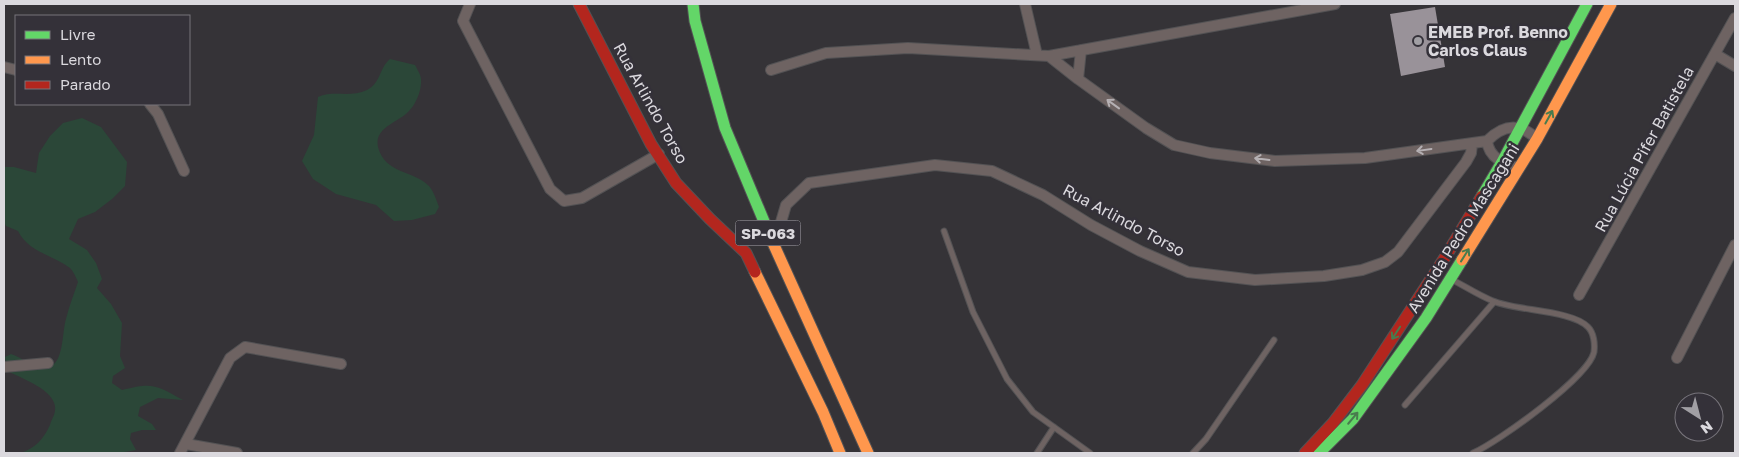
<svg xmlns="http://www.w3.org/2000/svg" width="1739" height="457" font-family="'Golos Text',sans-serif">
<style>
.green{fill:#2b4738}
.building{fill:#999299}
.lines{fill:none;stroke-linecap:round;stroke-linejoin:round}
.lane-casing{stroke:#535254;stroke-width:7}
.street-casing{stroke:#535254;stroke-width:12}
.fast-casing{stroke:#535254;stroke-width:13}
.slow-casing{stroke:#535254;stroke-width:13}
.jam-casing{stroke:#535254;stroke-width:13}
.lane{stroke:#6e6362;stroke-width:5}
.street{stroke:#6e6362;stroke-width:10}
.fast{stroke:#63d668;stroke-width:11}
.slow{stroke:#ff974d;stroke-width:11}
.jam{stroke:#b3261e;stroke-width:11}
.oneway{stroke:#b5b0b3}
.oneway2{stroke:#497b4e}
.poi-dot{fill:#a19fa4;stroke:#343139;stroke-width:2}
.labels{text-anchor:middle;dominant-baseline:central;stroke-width:5;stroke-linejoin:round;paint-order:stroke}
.shield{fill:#343139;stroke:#a9a7ac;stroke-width:1}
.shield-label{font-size:15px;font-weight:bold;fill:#dbd9de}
.poi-label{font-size:16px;font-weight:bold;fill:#dbd9de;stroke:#343139;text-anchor:start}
.street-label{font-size:16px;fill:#dbd9de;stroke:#343139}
</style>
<rect width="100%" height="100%" fill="#353337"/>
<path class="green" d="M390,59L415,65C417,69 421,75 421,79C422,90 416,104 409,111C398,123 374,127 378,147C385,174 413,170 429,186C434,192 436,199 439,207L435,214L412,220L394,221L376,205L336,194L313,179L302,161L314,135L318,97C333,90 351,98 367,90C381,83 379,68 390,59Z
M82,118L101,127L127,162L125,186L112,199L95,212L78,219L69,239L87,250L96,263L102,279L97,288L111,304L122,323L120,356L125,368L113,376L112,383L122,390C153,382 156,385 183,400L158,398L140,407L138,416L152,424L156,430H142L131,433L130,439L136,450L119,453H21C36,447 43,440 50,425C51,420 55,415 55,410C58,391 21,378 7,371L5,357L11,354C22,358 36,369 48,367C64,365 62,331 66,319C69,306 74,294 78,282C76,277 73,271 70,268C53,255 28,252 18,231L6,226L4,222V167H14L36,173L39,153L50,136L63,123Z"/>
<path class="building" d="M1435,7L1445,67L1401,76L1390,14Z"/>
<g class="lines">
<defs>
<path id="lane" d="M944,231L973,312L1007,379L1033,412L1090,453
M1453,280C1466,287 1480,296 1493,301C1516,311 1572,310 1588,327C1594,333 1595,344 1594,352C1589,377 1498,442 1473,453
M1405,405L1494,302
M1037,453L1054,427
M1193,453L1206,439L1274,340"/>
<path id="street" d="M470,4L463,21L550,189L564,201L582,198L659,154
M1025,4L1037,55
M1715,54L1735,66
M1049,56L1078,79L1146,128L1174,145L1210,153L1275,161L1365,158L1487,141C1503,125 1519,122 1537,139
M4,67L16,70
M771,70L826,53L908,48L1049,56L1335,4
M1078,79L1081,50
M150,104L158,114L184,171
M1487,141C1489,158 1504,164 1519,168
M774,246L786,205L809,183L935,165L992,171L1043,195L1091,225L1140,251L1188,272L1255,280L1324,276L1362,270L1385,262L1398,252L1466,162L1471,153L1472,144
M1579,295L1735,18
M1677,358L1735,245
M4,367L48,363
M186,444L237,453
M180,453L230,358L245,347L341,364"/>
<path id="fast" d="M693,4L695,21L725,128L773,243
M1482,196L1502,162L1587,4
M1319,453L1353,419L1426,318L1462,260"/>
<path id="slow" d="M773,243L868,453
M1462,260L1537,139L1611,4
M755,272L823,412L840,453"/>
<path id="jam" d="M579,4L651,144L676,183L710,219L746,253L755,272
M1305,453L1333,423L1362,385L1444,259L1482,196"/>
</defs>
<use href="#lane" class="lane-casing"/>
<use href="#street" class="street-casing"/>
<use href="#fast" class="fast-casing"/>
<use href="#slow" class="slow-casing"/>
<use href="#jam" class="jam-casing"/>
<use href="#lane" class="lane"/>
<use href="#street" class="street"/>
<use href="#fast" class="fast"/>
<use href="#slow" class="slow"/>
<use href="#jam" class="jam"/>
</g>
<defs><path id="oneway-shaft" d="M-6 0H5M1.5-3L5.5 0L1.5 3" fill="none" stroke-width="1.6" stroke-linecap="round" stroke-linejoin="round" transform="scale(1.25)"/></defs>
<g class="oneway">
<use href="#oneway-shaft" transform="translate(1113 104) rotate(-144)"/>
<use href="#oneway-shaft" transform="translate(1424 150) rotate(172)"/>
<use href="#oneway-shaft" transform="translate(1262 159) rotate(-173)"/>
</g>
<g class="oneway2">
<use href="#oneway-shaft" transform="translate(1549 117) rotate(-61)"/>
<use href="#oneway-shaft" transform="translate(1465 255) rotate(-58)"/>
<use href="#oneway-shaft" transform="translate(1396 333) rotate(123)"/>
<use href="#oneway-shaft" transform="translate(1353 418) rotate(-50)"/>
</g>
<circle class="poi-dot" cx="1418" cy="41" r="5"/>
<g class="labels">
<rect class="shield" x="735.5" y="220.5" width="65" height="25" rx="4"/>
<g class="shield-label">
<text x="768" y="233">SP-063</text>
</g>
<g class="poi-label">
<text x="1428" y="32">EMEB Prof. Benno<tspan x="1428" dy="18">Carlos Claus</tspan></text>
</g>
<g class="street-label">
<text transform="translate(651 103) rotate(61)">Rua Arlindo Torso</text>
<text transform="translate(1644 149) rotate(-61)">Rua Lúcia Pifer Batistela</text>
<text transform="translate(1124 220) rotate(28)">Rua Arlindo Torso</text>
<text transform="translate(1463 228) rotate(-58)">Avenida Pedro Mascagani</text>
</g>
</g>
<rect width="1739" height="457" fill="none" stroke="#dbd9de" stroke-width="10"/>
<rect x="15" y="15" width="175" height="90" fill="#343139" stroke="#77747b"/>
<rect x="25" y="31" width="25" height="8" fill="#63d668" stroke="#77747b"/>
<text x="60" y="40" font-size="15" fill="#dbd9de">Livre</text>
<rect x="25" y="56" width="25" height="8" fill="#ff974d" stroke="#77747b"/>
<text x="60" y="65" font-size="15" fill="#dbd9de">Lento</text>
<rect x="25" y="81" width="25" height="8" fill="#b3261e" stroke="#77747b"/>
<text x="60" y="90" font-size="15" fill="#dbd9de">Parado</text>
<g transform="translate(1699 417) rotate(144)"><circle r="24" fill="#343139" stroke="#77747b"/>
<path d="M0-4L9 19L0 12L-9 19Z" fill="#a19fa4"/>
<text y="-8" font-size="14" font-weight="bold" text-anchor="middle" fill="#dbd9de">N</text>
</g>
</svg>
